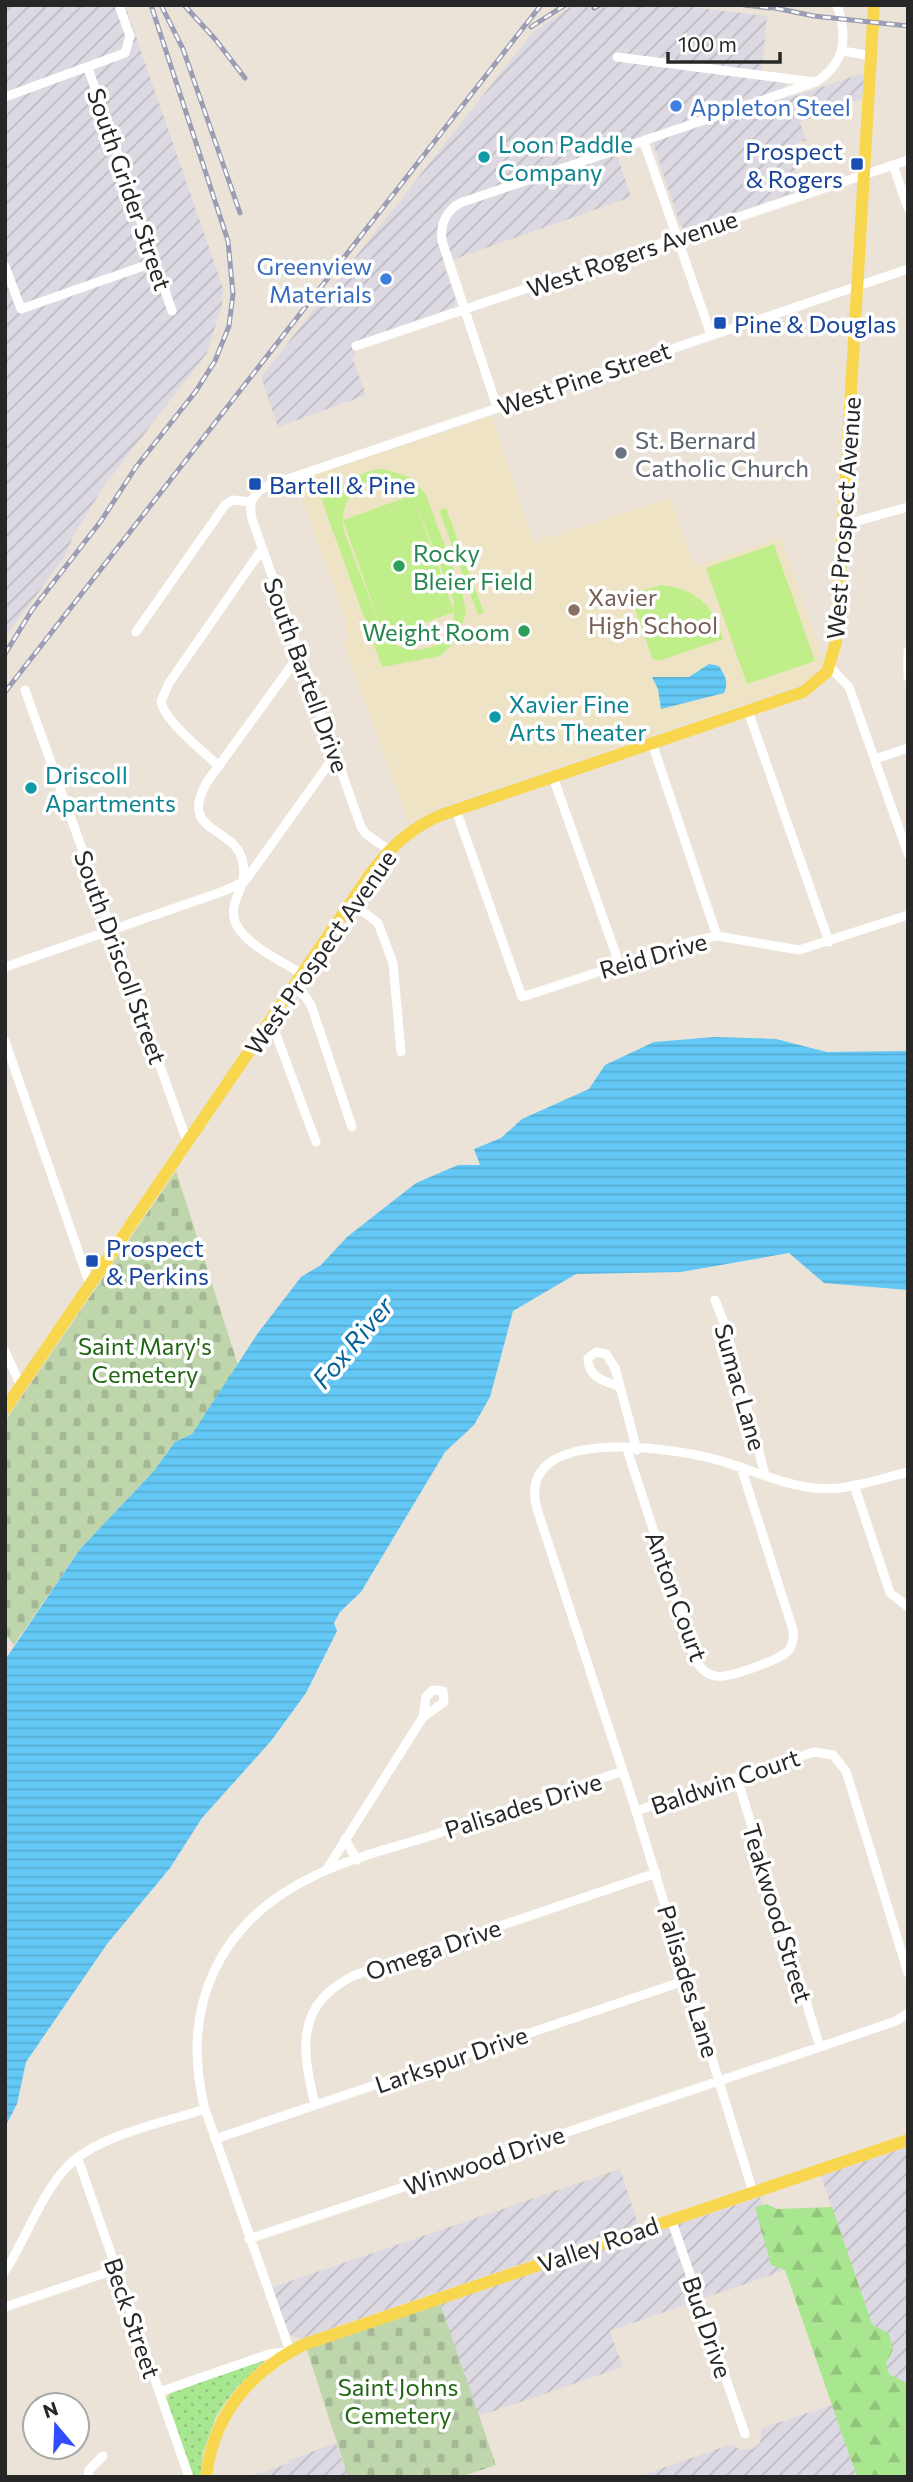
<svg xmlns="http://www.w3.org/2000/svg" width="913" height="2482" font-family="Commissioner,sans-serif">
<style>
.industrial{fill:url(#industrial-furrows)}
.education{fill:#eee3c5}
.grass{fill:url(#grass-dots)}
.forest{fill:url(#forest-firs)}
.cemetery{fill:url(#cemetery-stones)}
.pitch{fill:#c0ee8a;fill-rule:evenodd}
.water{fill:url(#water-rules)}
.lines{fill:none;stroke-linecap:round;stroke-linejoin:round}
.minor{stroke:#fff;stroke-width:9}
.major{stroke:#f8d74f;stroke-width:12}
.rail-casing{stroke:#9a9db3;stroke-width:5}
.rail{stroke:#fff;stroke-width:2.5;stroke-dasharray:8;stroke-linecap:butt}
.shop-dot{fill:#3f7fe0;stroke:#fff;stroke-width:2.5}
.culture-dot{fill:#0f9aa8;stroke:#fff;stroke-width:2.5}
.transit-dot{fill:#1a4fb4;stroke:#fff;stroke-width:2.5}
.worship-dot{fill:#6b7280;stroke:#fff;stroke-width:2.5}
.leisure-dot{fill:#2e9e5b;stroke:#fff;stroke-width:2.5}
.education-dot{fill:#8d6e63;stroke:#fff;stroke-width:2.5}
.labels{text-anchor:middle;dominant-baseline:central;stroke-width:7;stroke-linejoin:round;paint-order:stroke}
.shop-label{font-size:24px;fill:#366cbe;stroke:#fff;text-anchor:start}
.culture-label{font-size:24px;fill:#0d838f;stroke:#fff;text-anchor:start}
.transit-label{font-size:24px;fill:#164399;stroke:#fff;text-anchor:start}
.street-label{font-size:24px;fill:#272727;stroke:#fff}
.worship-label{font-size:24px;fill:#5b616d;stroke:#fff;text-anchor:start}
.leisure-label{font-size:24px;fill:#27864d;stroke:#fff;text-anchor:start}
.education-label{font-size:24px;fill:#785e54;stroke:#fff;text-anchor:start}
.park-label{font-size:24px;fill:#226615;stroke:#fff}
.water-label{font-size:26px;font-style:italic;fill:#06629c;stroke:#fff}
</style>
<defs>
<pattern id="industrial-furrows" width="10" height="10" patternUnits="userSpaceOnUse" patternTransform="scale(1.75)"><rect width="10" height="10" fill="#dcd9e2"/><path d="M-1 1l2-2M0 10L10 0M9 11l2-2" fill="none" stroke="#bdbac2"/></pattern>
<pattern id="grass-dots" width="8" height="8" patternUnits="userSpaceOnUse" patternTransform="scale(1.75)"><rect width="8" height="8" fill="#a9e690"/><path d="M2 2h.1M6 6h.1" fill="none" stroke="#91c57c" stroke-width="1.8" stroke-linecap="round"/></pattern>
<pattern id="forest-firs" width="22" height="20" patternUnits="userSpaceOnUse" patternTransform="scale(1.75)"><rect width="22" height="20" fill="#a9e690"/><path d="M5 1l3.5 6h-7zM16 11l3.5 6h-7z" fill="#91c57c"/></pattern>
<pattern id="cemetery-stones" width="16" height="16" patternUnits="userSpaceOnUse" patternTransform="scale(1.75)"><rect width="16" height="16" fill="#bfd6ad"/><path d="M2 7V4a2 2 0 0 1 4 0v3zM10 15v-3a2 2 0 0 1 4 0v3z" fill="#a4b895"/></pattern>
<pattern id="water-rules" width="6" height="5" patternUnits="userSpaceOnUse" patternTransform="scale(1.75)"><rect width="6" height="5" fill="#63c8f5"/><path d="M0 2.5h6" fill="none" stroke="#56acd2"/></pattern>
</defs>
<rect width="100%" height="100%" fill="#ebe3d7"/>
<path class="industrial" d="M5,5H125L223,288L222,305L207,353L106,483L74,534L65,556L5,637Z
M573,5H675L767,16L761,78L784,82L789,98L861,74L864,78L862,99L800,122L806,140L788,147L801,190L689,229H684L680,224L650,134L614,146L631,197L443,263L456,301L454,307L352,343L355,356L352,357L366,395L278,427L261,377L532,33Z
M908,2147V2384L894,2389L821,2176Z
M620,2169L638,2224L303,2338L293,2337L284,2327L270,2288Z
M760,2197L785,2270L610,2331L623,2367L479,2416L440,2304Z
M832,2405L857,2477H637L732,2444L740,2450L753,2449L760,2443L762,2428Z
M336,2443L348,2477H249L289,2463V2460Z"/>
<path class="education" d="M492,416L533,542L670,498L695,566L781,537L824,662L815,675L799,685L437,808L409,823L343,642L349,640L345,626L347,623L296,481Z"/>
<path class="grass" d="M267,2358L236,2388L217,2414L203,2452L200,2477H193L166,2399L169,2394Z"/>
<path class="forest" d="M767,2204L777,2209L832,2207L872,2324L889,2334L893,2350L886,2363L889,2374L908,2384V2477H857L785,2270L771,2265L755,2207Z"/>
<path class="cemetery" d="M176,1171L238,1365L192,1434L175,1442L153,1472L80,1549L14,1645L5,1634V1421Z
M438,2297L496,2465L460,2477H348L305,2344Z"/>
<path class="pitch" d="M384,469L411,478L426,495L462,592L466,612L458,639L440,656L382,667L321,498C344,489 358,469 384,469ZM381,480L400,484L413,495L343,520L383,634L344,531C338,504 355,483 381,480ZM414,498L453,599L454,611ZM454,612C457,650 409,661 385,637Z
M446,508L484,613L478,615L439,510Z
M774,544L815,661L747,684L706,568Z
M661,585C697,589 713,605 723,639L659,661L652,658L630,594Z"/>
<path class="water" d="M709,664L719,666C725,676 729,682 724,693L661,709L658,689L652,677H689Z
M715,1037L776,1039L827,1052L908,1051V1290L824,1283L789,1253L681,1272L576,1274L513,1311L490,1397L474,1425L445,1452L361,1592L340,1612L334,1623L337,1631L306,1693L271,1741L202,1818L170,1868L107,1944L26,2062L17,2104L5,2127V1660L80,1549L153,1472L175,1442L192,1434L258,1333L301,1277L321,1265L347,1237L416,1183L458,1165H480L474,1149L501,1138L522,1119L589,1089L605,1065L654,1042Z"/>
<g class="lines">
<path class="minor" d="M843,51L871,56
M617,57L814,82
M88,68L172,311
M5,97L125,53L130,36L119,5
M644,142L711,335
M893,165L908,208
M5,266L21,309L155,262
M356,346L908,160
M497,407L442,241C440,224 445,212 460,203L816,82C846,62 848,38 837,5
M843,525L908,507
M136,632L225,505L233,500L251,502
M908,651V677
M300,654L207,782C178,833 232,825 242,859C251,889 224,901 237,926C249,947 282,961 302,974
M830,667L849,687L908,854
M25,690L188,1144
M748,711L829,942
M652,743L717,936
M875,759L908,748
M219,766C203,752 163,719 161,701L169,683L262,549
M553,777L619,963
M456,810L522,997L693,941L717,936L799,950L908,915
M389,850L366,834L361,827L252,519C248,502 253,492 270,485L908,269
M352,903L378,923L393,963L401,1052
M5,967L224,891L245,881L328,765L337,758
M293,988L305,996L311,1005L352,1127
M269,1024L277,1037L316,1142
M5,1041L90,1285
M715,1300L725,1325L765,1475
M5,1351L21,1386
M618,1386C603,1381 588,1377 588,1358L596,1352L606,1354L615,1368L637,1450
M627,1449L695,1658C699,1667 705,1674 715,1676C727,1679 779,1660 788,1651C793,1645 794,1637 793,1630L741,1467
M854,1485L890,1593L908,1607
M433,1690L443,1691L444,1702L423,1717L426,1697Z
M737,1778L820,2047
M636,1811L814,1752L833,1755L846,1771L908,1973
M345,1839L357,1860
M327,1869L423,1717
M315,2105C302,2050 294,2004 355,1975L656,1873
M215,2139L687,1980
M78,2159L189,2477
M753,2192L636,1811L537,1509C514,1426 662,1447 706,1457C742,1465 777,1484 814,1488C845,1492 878,1479 908,1472
M671,2219L745,2434
M249,2239L820,2047L896,2021L908,2013
M5,2271C26,2239 40,2196 66,2168C96,2135 164,2123 205,2109
M5,2307L117,2269
M159,2392L269,2354L290,2351L205,2109C179,2007 219,1921 314,1876C350,1858 392,1848 430,1836C494,1814 558,1793 623,1771
M88,2477L89,2470L103,2456"/>
<path class="major" d="M5,1409L371,873C391,846 413,826 444,814L803,692L827,672L836,642L874,5
M206,2477C213,2415 250,2371 305,2344L908,2140"/>
<defs>
<path id="rail" d="M161,5L183,49L240,213
M184,5L215,39L245,78
M744,5L770,8
M760,5L814,16L908,26
M594,8L599,5
M531,27L565,5
M5,654L32,610L101,521L136,467L196,391L215,361L229,326L233,294L228,241L151,5
M5,692L541,5"/>
</defs>
<use href="#rail" class="rail-casing"/>
<use href="#rail" class="rail"/>
</g>
<g class="shop-dot">
<circle cx="676" cy="106" r="7"/>
<circle cx="386" cy="279" r="7"/>
</g>
<g class="culture-dot">
<circle cx="484" cy="157" r="7"/>
<circle cx="495" cy="717" r="7"/>
<circle cx="31" cy="788" r="7"/>
</g>
<g class="transit-dot">
<rect x="850" y="157" width="14" height="14" rx="3.5"/>
<rect x="713" y="316" width="14" height="14" rx="3.5"/>
<rect x="248" y="477" width="14" height="14" rx="3.5"/>
<rect x="85" y="1254" width="14" height="14" rx="3.5"/>
</g>
<circle class="worship-dot" cx="621" cy="453" r="7"/>
<g class="leisure-dot">
<circle cx="399" cy="566" r="7"/>
<circle cx="524" cy="631" r="7"/>
</g>
<circle class="education-dot" cx="574" cy="610" r="7"/>
<g class="labels">
<g class="shop-label">
<text x="690" y="106">Appleton Steel</text>
<text x="372" y="265" text-anchor="end">Greenview<tspan x="372" dy="28">Materials</tspan></text>
</g>
<g class="culture-label">
<text x="498" y="143">Loon Paddle<tspan x="498" dy="28">Company</tspan></text>
<text x="509" y="703">Xavier Fine<tspan x="509" dy="28">Arts Theater</tspan></text>
<text x="45" y="774">Driscoll<tspan x="45" dy="28">Apartments</tspan></text>
</g>
<g class="transit-label">
<text x="843" y="150" text-anchor="end">Prospect<tspan x="843" dy="28">&amp; Rogers</tspan></text>
<text x="734" y="323">Pine &amp; Douglas</text>
<text x="269" y="484">Bartell &amp; Pine</text>
<text x="106" y="1247">Prospect<tspan x="106" dy="28">&amp; Perkins</tspan></text>
</g>
<g class="street-label">
<text transform="translate(130 189) rotate(71)">South Grider Street</text>
<text transform="translate(632 253) rotate(-19)">West Rogers Avenue</text>
<text transform="translate(584 378) rotate(-19)">West Pine Street</text>
<text transform="translate(843 518) rotate(-86)">West Prospect Avenue</text>
<text transform="translate(307 675) rotate(70)">South Bartell Drive</text>
<text transform="translate(320 952) rotate(-55)">West Prospect Avenue</text>
<text transform="translate(653 955) rotate(-16)">Reid Drive</text>
<text transform="translate(121 957) rotate(70)">South Driscoll Street</text>
<text transform="translate(741 1387) rotate(74)">Sumac Lane</text>
<text transform="translate(677 1596) rotate(70)">Anton Court</text>
<text transform="translate(725 1781) rotate(-19)">Baldwin Court</text>
<text transform="translate(523 1805) rotate(-18)">Palisades Drive</text>
<text transform="translate(778 1913) rotate(73)">Teakwood Street</text>
<text transform="translate(433 1949) rotate(-19)">Omega Drive</text>
<text transform="translate(689 1981) rotate(73)">Palisades Lane</text>
<text transform="translate(451 2059) rotate(-19)">Larkspur Drive</text>
<text transform="translate(484 2160) rotate(-19)">Winwood Drive</text>
<text transform="translate(598 2244) rotate(-19)">Valley Road</text>
<text transform="translate(133 2318) rotate(71)">Beck Street</text>
<text transform="translate(708 2327) rotate(71)">Bud Drive</text>
</g>
<g class="worship-label">
<text x="635" y="439">St. Bernard<tspan x="635" dy="28">Catholic Church</tspan></text>
</g>
<g class="leisure-label">
<text x="413" y="552">Rocky<tspan x="413" dy="28">Bleier Field</tspan></text>
<text x="510" y="631" text-anchor="end">Weight Room</text>
</g>
<g class="education-label">
<text x="588" y="596">Xavier<tspan x="588" dy="28">High School</tspan></text>
</g>
<g class="park-label">
<text x="145" y="1345">Saint Mary's<tspan x="145" dy="28">Cemetery</tspan></text>
<text x="398" y="2386">Saint Johns<tspan x="398" dy="28">Cemetery</tspan></text>
</g>
<g class="water-label">
<text transform="translate(352 1342) rotate(-50)">Fox River</text>
</g>
</g>
<rect width="913" height="2482" fill="none" stroke="#272727" stroke-width="14"/>
<g transform="translate(56 2426) rotate(341)"><circle r="33" fill="#ffffff" stroke="#a9a9a9" stroke-width="2"/>
<path d="M0-5L12 26L0 18L-12 26Z" fill="#304eff"/>
<text y="-10" font-size="19" font-weight="bold" text-anchor="middle" fill="#272727">N</text>
</g>
<path d="M668 52v10h112v-10" fill="none" stroke="#272727" stroke-width="3.5"/>
<text x="678" y="52" font-size="21" fill="#272727" stroke="#ffffff" stroke-width="5" paint-order="stroke">100 m</text>
</svg>
